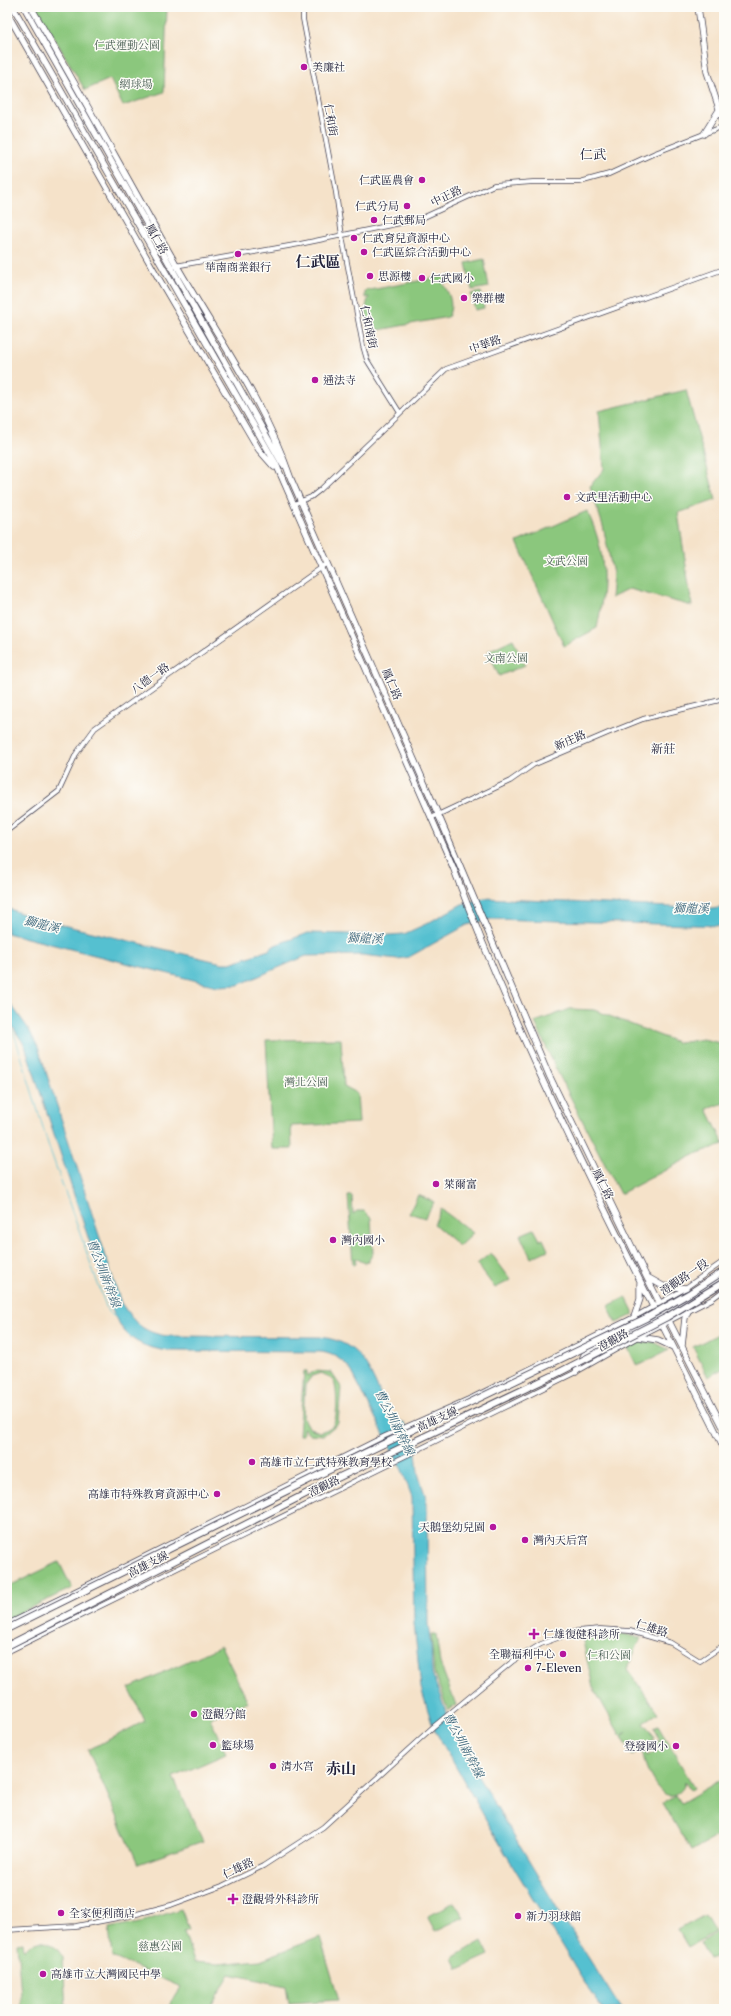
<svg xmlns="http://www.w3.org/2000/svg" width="731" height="2016" font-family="'Libre Caslon Text','Noto Serif TC',serif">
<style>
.green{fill:#8bc77d;stroke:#56745c;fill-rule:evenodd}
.water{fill:#55c0d0;stroke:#3c7186}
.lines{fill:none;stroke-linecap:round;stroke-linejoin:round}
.stream{stroke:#55c0d0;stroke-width:1}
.minor-casing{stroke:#423f50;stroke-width:5.5}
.major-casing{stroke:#423f50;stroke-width:7}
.minor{stroke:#fff;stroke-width:4}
.major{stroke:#fff;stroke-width:5.5}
.highway-bridge-casing{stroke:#423f50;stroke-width:8;stroke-linecap:butt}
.highway-bridge{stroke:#fff;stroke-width:6}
.poi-dot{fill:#b5179e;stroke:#fdfcf7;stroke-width:1.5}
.labels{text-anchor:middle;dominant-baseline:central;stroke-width:3;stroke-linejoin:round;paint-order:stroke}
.park-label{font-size:11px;fill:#475c52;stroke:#fdfcf7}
.poi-label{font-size:11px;fill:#22223b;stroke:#fdfcf7;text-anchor:start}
.street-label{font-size:11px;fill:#22223b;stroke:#fdfcf7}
.neighbourhood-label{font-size:12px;fill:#22223b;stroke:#fdfcf7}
.water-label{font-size:12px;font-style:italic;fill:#366177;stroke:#fdfcf7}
.quarter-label{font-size:13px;fill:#22223b;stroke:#fdfcf7}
.district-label{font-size:15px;font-weight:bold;fill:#22223b;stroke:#fdfcf7}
</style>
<rect width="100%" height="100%" fill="#fdfcf7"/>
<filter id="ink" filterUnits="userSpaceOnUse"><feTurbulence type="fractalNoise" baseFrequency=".025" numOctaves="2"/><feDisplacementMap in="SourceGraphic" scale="8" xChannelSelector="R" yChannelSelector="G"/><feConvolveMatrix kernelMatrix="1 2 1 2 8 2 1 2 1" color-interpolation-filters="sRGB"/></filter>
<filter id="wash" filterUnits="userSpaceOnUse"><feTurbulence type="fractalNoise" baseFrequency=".012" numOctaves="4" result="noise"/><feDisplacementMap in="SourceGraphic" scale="16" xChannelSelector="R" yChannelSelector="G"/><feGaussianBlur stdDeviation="0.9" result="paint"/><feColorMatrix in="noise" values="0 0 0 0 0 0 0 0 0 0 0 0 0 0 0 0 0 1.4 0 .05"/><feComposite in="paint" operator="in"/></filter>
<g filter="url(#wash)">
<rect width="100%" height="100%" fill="#f5e2c9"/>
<path class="green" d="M36,7H167L164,92L123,106L110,79L85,90Z
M484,259L489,287L472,290L466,263Z
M450,275L451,281L442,283C450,293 454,305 448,317L379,330C366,324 363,310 369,297L365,298V291Z
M481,292L484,308L475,310L471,294Z
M686,390L716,500L678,513L692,606L629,589L611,598L613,574L603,526L590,486L604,469L599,411Z
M587,511C607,552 606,585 597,628L564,646L517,542Z
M513,639L525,665L499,676L488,651Z
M570,1009L594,1010L679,1043L703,1039L720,1043L724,1052V1103L707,1109L724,1144L698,1153L620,1194L556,1069L535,1022Z
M341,1039L344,1086L357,1093L359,1123L291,1126L292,1149H272L266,1040Z
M418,1195L434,1202L425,1218L409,1213Z
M348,1196H352L353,1214L357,1211H364L371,1218L373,1253L368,1262L365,1263L355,1258L356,1264H353Z
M441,1209L473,1233L459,1246L434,1224Z
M534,1229L540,1240L543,1239L548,1250L531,1258L520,1235Z
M491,1253L511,1280L495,1288L477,1264Z
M626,1297L633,1311V1315L616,1323L608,1306Z
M724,1331V1368L708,1377L693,1347Z
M640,1342H654L669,1350L637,1366L628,1348Z
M304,1371H307V1376L315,1371L331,1372L341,1387L338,1423L324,1435L310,1434L303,1428V1435H299ZM321,1373L332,1378C338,1385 338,1417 333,1425C329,1429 324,1431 319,1432L308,1427L303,1418L305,1385L312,1376Z
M59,1562L72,1588L7,1619V1587Z
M581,1632H615L641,1638L630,1662L628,1670L658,1713L644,1722L654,1738L652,1741L661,1742L653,1728L658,1726L694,1787L690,1790L685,1782C684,1792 671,1800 662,1792C653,1785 639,1757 644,1747L632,1755L622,1737L627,1732L621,1736L619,1733L593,1687ZM653,1745L661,1748L647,1756L646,1751Z
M431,1634H436L440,1663L456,1705L448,1711L434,1673Z
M221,1646L248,1702L210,1718L226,1754L173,1777L203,1841L138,1864L88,1750L145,1721L129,1688Z
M724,1778V1832L691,1851L663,1803L676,1795L681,1803Z
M454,1902L464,1917L435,1931L428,1918L429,1916Z
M181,1909L189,1929L184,1931L194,1962L218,1964L260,1960L320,1937L339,2000L289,2003L286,1986L230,1974L209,2009H167L181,1987L112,1957L109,1928L144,1921Z
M705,1915L715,1932L688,1947L678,1930Z
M724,1928V1959L718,1956L709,1959L700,1943Z
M482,1941L489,1955L458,1969L453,1958Z
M23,1942L24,1951C37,1936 54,1940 63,1958L66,2009H22L17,1943Z"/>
<path class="water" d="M484,898L712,909L724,907V926L491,919L467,925L409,957L398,959L362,955L306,956L238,985L217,986L7,933V908L42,921L50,922L222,963H230L269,950L275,945L308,933L390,935L404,934L426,924L462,904Z
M7,999L28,1028L38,1047L121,1303C135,1323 142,1332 167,1336L320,1337C365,1342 370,1375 388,1410C392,1418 404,1420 408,1428C417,1443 416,1456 418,1472C420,1483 426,1493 427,1504L428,1624L431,1646L432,1673L447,1715L474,1770L562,1916L621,2009H603L582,1979L504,1851L433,1727L421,1688L414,1624L412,1497L402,1470L352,1372C344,1361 335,1354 321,1352L169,1351C138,1347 122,1337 111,1307L25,1046L7,1018Z"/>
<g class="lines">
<path class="stream" d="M7,1023L14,1033L49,1147L108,1312L115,1317"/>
</g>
</g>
<g filter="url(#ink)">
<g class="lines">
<defs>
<path id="minor" d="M303,7V19L336,193L342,236L363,346L367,360L400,413
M175,266L300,244L420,219L494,185L533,182H580L609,174L655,153L724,126
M294,504L311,497L320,490L446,369L724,269
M431,818L510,781L533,765L608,733L643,719L724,699
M7,831L59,791L76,754L95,728L328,563
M7,1624L81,1588L385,1436L473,1397L638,1315L681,1291L724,1261
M7,1652L576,1372L638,1337L712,1299L724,1290
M7,1930L76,1926L133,1915L171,1905L222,1886L263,1866L323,1827L433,1727L513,1661L541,1644L577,1631L600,1629L630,1631L671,1643L700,1661L724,1645"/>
<path id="major" d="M13,7L276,464L453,867C528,1068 629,1257 724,1448
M24,7L283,465
M31,7C81,93 128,180 177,266C217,336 265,403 291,479L441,821L549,1075L646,1276L724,1429
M698,7L707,72L724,124
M7,13L152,267L259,450L274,467
M704,134L719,110
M647,1277L663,1286L686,1288
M664,1314L724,1276
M634,1317L640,1299V1283
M638,1337L658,1340L673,1347
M682,1346L685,1318L689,1309
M576,1372L585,1353L660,1314"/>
</defs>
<use href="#minor" class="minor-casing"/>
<use href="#major" class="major-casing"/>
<use href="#minor" class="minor"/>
<use href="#major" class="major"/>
<defs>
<path id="highway-bridge" d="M7,1629L325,1472L646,1318L690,1293L724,1271
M7,1646L329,1482L554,1375L667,1317L724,1282"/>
</defs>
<use href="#highway-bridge" class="highway-bridge-casing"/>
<use href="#highway-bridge" class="highway-bridge"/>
</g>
</g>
<g class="poi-dot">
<circle cx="304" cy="67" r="4"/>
<circle cx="422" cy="180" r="4"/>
<circle cx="407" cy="206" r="4"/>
<circle cx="374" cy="220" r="4"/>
<circle cx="354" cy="238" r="4"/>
<circle cx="364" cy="252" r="4"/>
<circle cx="238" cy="254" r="4"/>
<circle cx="370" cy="276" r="4"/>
<circle cx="422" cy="278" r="4"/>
<circle cx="464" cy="298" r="4"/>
<circle cx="315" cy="380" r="4"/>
<circle cx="567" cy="497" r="4"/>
<circle cx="436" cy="1184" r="4"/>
<circle cx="333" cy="1240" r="4"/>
<circle cx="252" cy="1462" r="4"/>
<circle cx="217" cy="1494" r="4"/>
<circle cx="493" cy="1527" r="4"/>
<circle cx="525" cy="1540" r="4"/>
<path d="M532 1628h4v4h4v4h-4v4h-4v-4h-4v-4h4z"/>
<circle cx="563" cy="1654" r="4"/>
<circle cx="528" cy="1668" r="4"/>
<circle cx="194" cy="1714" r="4"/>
<circle cx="213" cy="1745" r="4"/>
<circle cx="676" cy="1746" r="4"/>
<circle cx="273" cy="1766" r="4"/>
<path d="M231 1893h4v4h4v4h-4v4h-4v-4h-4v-4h4z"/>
<circle cx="61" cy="1913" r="4"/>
<circle cx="518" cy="1916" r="4"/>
<circle cx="43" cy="1974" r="4"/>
</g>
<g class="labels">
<g class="park-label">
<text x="127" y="45">仁武運動公園</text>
<text x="136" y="84">網球場</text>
<text x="566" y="561">文武公園</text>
<text x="506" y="658">文南公園</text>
<text x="306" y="1082">灣北公園</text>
<text x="609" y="1655">仁和公園</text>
<text x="160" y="1946">慈惠公園</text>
</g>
<g class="poi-label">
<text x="312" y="67">美廉社</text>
<text x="414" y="180" text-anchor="end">仁武區農會</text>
<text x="399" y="206" text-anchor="end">仁武分局</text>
<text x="382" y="220">仁武郵局</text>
<text x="362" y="238">仁武育兒資源中心</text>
<text x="372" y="252">仁武區綜合活動中心</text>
<text x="238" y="267" text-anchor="middle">華南商業銀行</text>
<text x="378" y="276">思源樓</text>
<text x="430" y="278">仁武國小</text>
<text x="472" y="298">樂群樓</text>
<text x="323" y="380">通法寺</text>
<text x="575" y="497">文武里活動中心</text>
<text x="444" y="1184">萊爾富</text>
<text x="341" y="1240">灣內國小</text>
<text x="260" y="1462">高雄市立仁武特殊教育學校</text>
<text x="209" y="1494" text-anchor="end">高雄市特殊教育資源中心</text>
<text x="485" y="1527" text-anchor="end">天鵝堡幼兒園</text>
<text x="533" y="1540">灣內天后宮</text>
<text x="543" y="1634">仁雄復健科診所</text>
<text x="555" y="1654" text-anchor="end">全聯福利中心</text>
<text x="536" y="1668">7-Eleven</text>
<text x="202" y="1714">澄觀分館</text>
<text x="221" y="1745">籃球場</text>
<text x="668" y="1746" text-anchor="end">登發國小</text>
<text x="281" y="1766">清水宮</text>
<text x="242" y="1899">澄觀骨外科診所</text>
<text x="69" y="1913">全家便利商店</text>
<text x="526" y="1916">新力羽球館</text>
<text x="51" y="1974">高雄市立大灣國民中學</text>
</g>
<g class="street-label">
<text transform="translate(331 120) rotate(80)">仁和街</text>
<text transform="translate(446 196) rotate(-26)">中正路</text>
<text transform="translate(157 239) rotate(61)">鳳仁路</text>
<text transform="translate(369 327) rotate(78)">仁和南街</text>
<text transform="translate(485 344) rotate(-19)">中華路</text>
<text transform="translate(150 678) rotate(-35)">八德一路</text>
<text transform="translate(392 684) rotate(67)">鳳仁路</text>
<text transform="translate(570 740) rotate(-24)">新庄路</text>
<text transform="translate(603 1184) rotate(63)">鳳仁路</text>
<text transform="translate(684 1277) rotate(-34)">澄觀路一段</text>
<text transform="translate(613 1340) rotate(-29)">澄觀路</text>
<text transform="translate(437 1419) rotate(-25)">高雄支線</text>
<text transform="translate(324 1486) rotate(-26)">澄觀路</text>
<text transform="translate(148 1564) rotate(-27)">高雄支線</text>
<text transform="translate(652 1628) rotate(17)">仁雄路</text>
<text transform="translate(238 1868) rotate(-26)">仁雄路</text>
</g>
<g class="neighbourhood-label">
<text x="663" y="748">新莊</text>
</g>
<g class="water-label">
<text transform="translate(691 908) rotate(1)">獅龍溪</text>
<text transform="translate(42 924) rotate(14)">獅龍溪</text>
<text transform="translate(365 938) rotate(2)">獅龍溪</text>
<text transform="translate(104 1273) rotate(69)">曹公圳新幹線</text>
<text transform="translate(395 1422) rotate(63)">曹公圳新幹線</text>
<text transform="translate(464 1745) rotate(62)">曹公圳新幹線</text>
</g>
<g class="quarter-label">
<text x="593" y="154">仁武</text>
</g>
<g class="district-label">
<text x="318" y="261">仁武區</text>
<text x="341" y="1768">赤山</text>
</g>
</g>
<rect width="731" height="2016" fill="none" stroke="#fdfcf7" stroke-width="24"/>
</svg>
